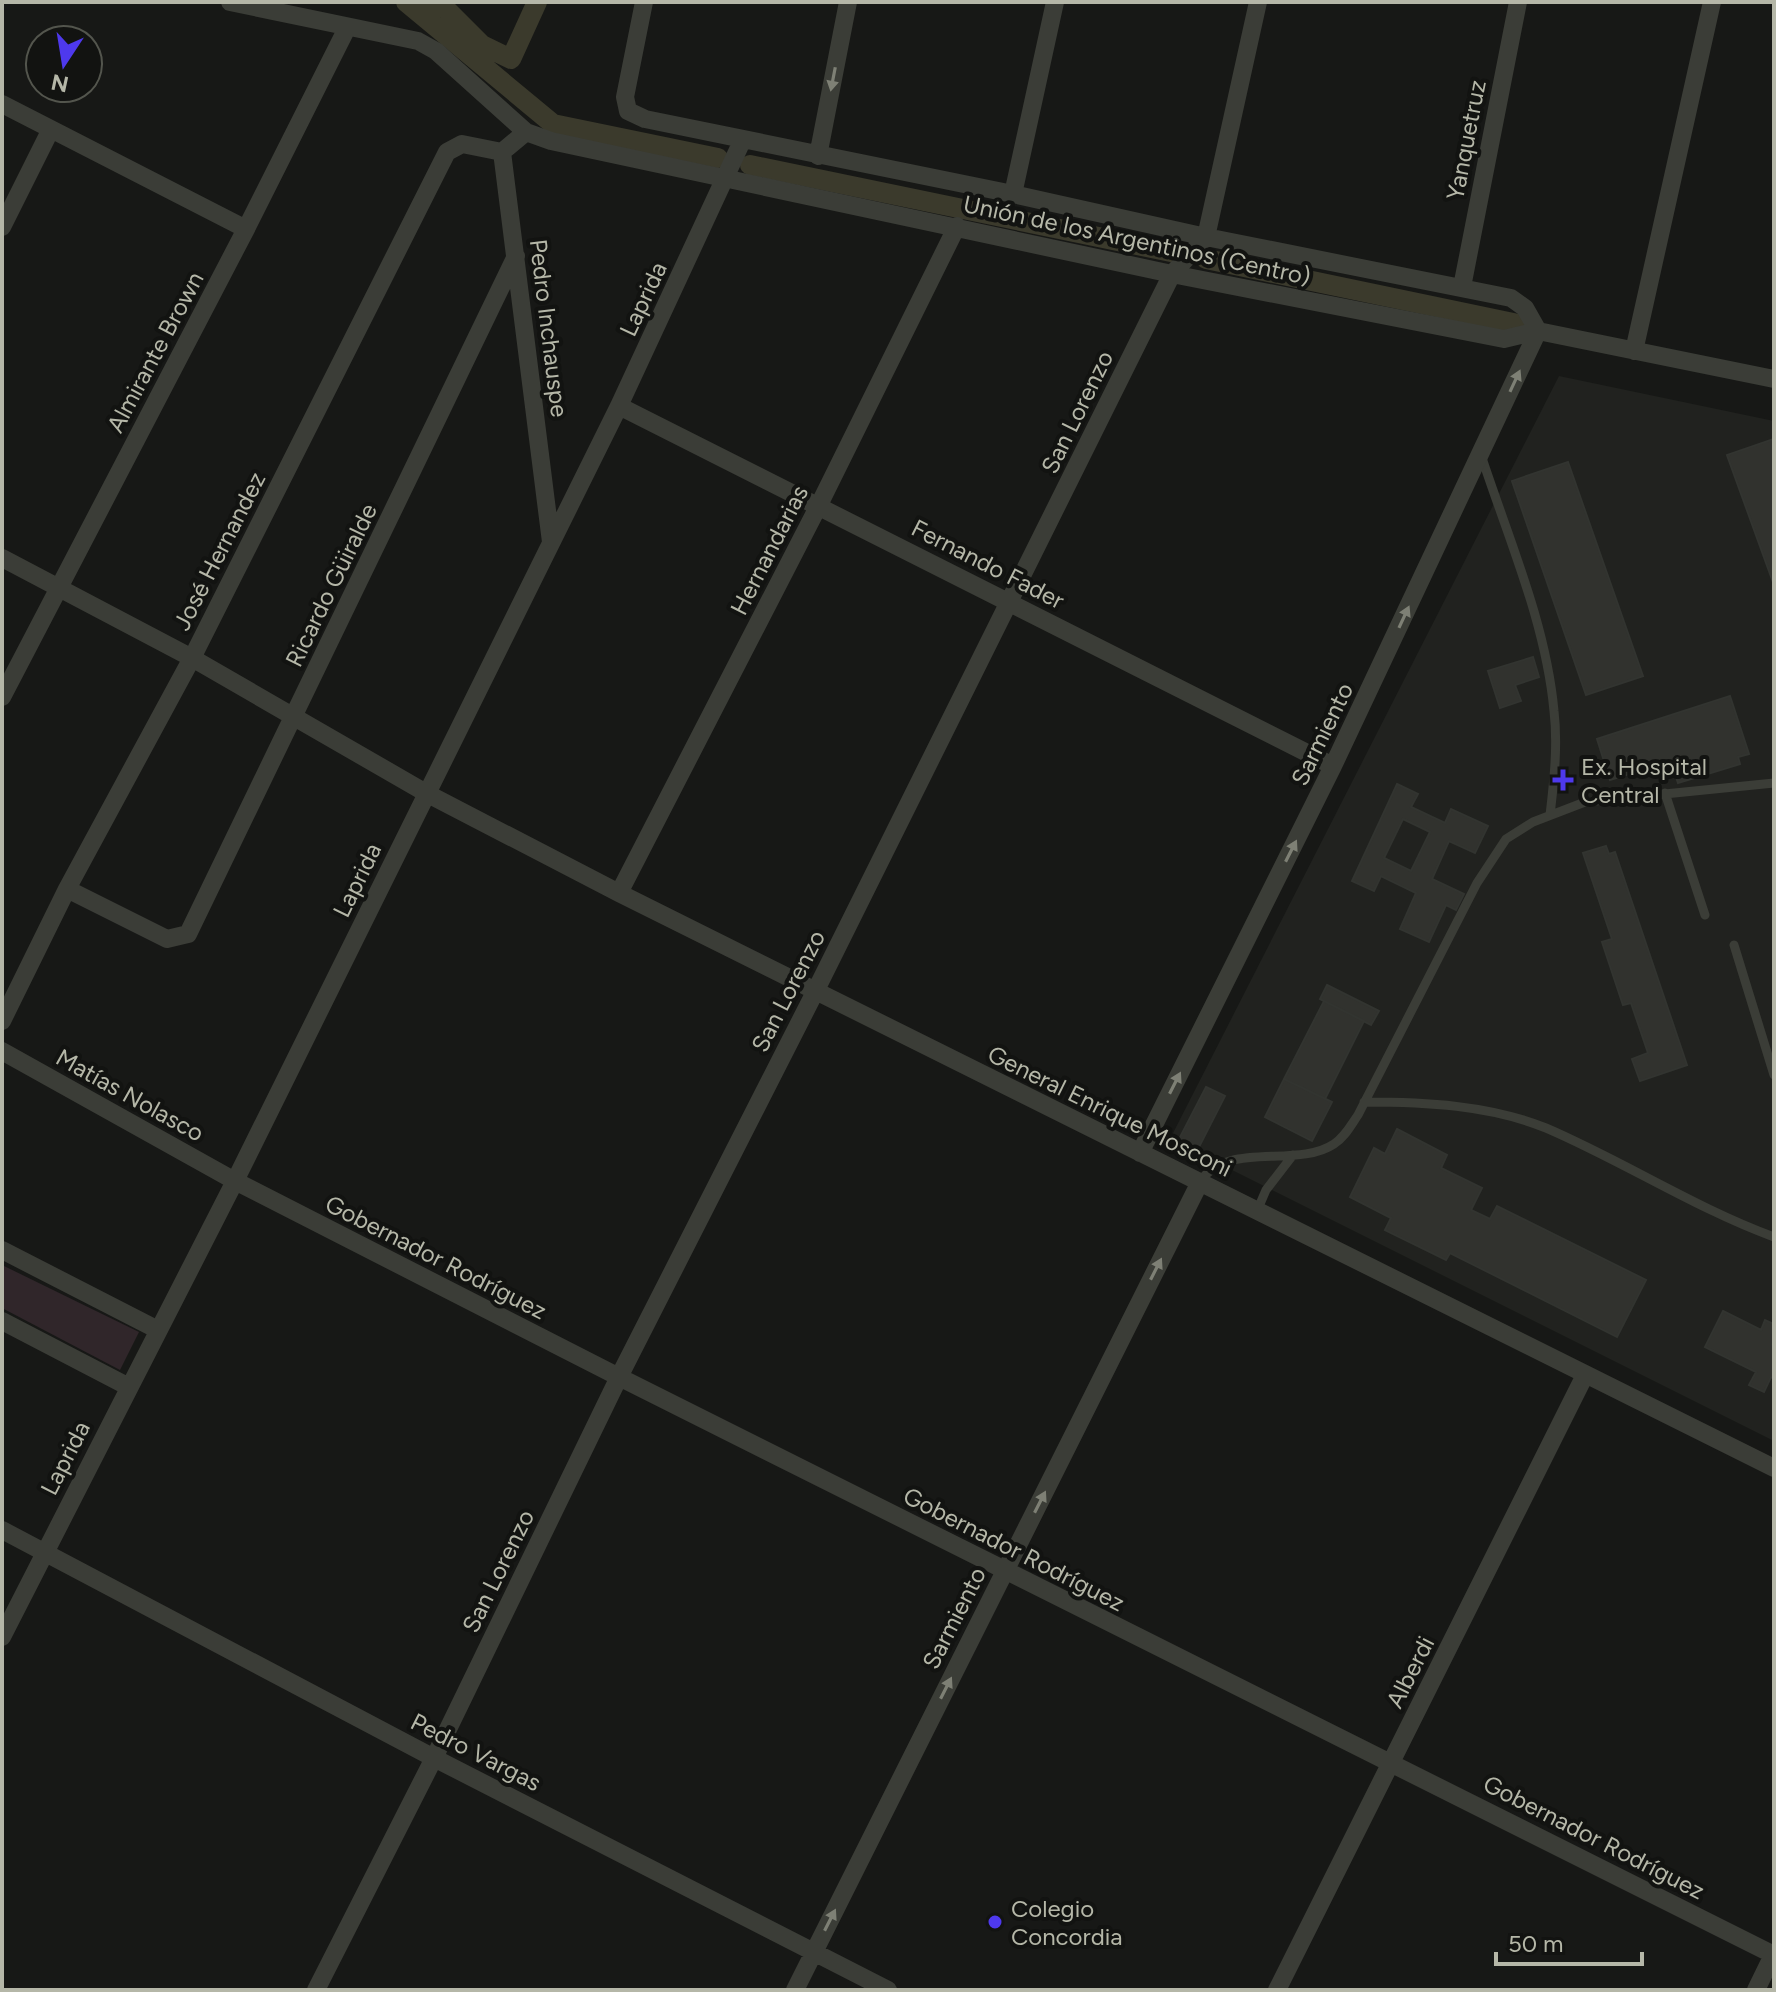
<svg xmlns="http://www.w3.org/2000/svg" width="1776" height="1992" font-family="Figtree,sans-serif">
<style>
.built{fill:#21221f}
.green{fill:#30262a}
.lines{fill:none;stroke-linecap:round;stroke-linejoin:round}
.canal{stroke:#3b3a2c;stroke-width:20}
.building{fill:#31322e;stroke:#323430;stroke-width:2;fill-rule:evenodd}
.service{stroke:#3b3d37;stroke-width:9}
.minor{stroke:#3b3d37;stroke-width:18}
.oneway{fill:#7e8075}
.poi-dot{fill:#4e39ed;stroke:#121311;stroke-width:3}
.labels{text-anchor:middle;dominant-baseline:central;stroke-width:8;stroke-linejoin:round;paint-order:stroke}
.street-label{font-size:24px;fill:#b5b7a8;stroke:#121311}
.poi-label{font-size:24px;fill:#b5b7a8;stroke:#121311;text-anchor:start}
</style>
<rect width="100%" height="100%" fill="#171816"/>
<path class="built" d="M1559,376L1774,421V1441L1170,1139Z"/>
<path class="green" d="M2,1265L139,1332L120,1370L2,1308Z"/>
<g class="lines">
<path class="canal" d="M406,2L553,124L718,158
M413,2L445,8L482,45L511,59L537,2
M750,165L1171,252
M1206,259L1518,324"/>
</g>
<path class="building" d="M1774,439V585L1727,455Z
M1568,462L1643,676L1586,695L1512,481Z
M1533,657L1539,677L1515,685L1521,701L1500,708L1488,671Z
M1730,696L1749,754L1738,757L1740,764L1678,783L1671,761L1610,780L1597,739Z
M1397,784L1418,794L1411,807L1445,823L1451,809L1488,826L1475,853L1449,841L1432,879L1464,894L1456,910L1446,905L1429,942L1400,929L1416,893L1381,876L1374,891L1352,881ZM1403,819L1430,832L1411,871L1384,858Z
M1606,846L1609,854L1615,852L1687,1065L1640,1081L1632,1059L1648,1053L1631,1003L1623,1005L1602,942L1612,939L1583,853Z
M1327,985L1379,1011L1371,1025L1320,999Z
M1324,1001L1364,1021L1325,1099L1284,1079Z
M1284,1079L1332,1102L1312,1141L1265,1117Z
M1206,1087L1225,1096L1197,1151L1178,1141Z
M1397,1129L1447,1155L1441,1168L1482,1188L1471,1210L1490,1219L1497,1206L1646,1280L1617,1337L1450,1253L1446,1260L1385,1230L1391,1218L1350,1197L1374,1148L1385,1154Z
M1723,1311L1761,1330L1765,1320L1774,1324L1772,1345L1774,1346V1379L1771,1377L1764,1392L1749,1385L1756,1372L1705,1347Z"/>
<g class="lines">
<path class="service" d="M1482,458C1509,540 1546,624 1554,711C1558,745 1554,781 1550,815
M1665,793L1705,915
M1734,945L1774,1075
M1364,1102C1425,1102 1489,1105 1546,1128C1623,1161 1695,1208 1774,1237
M1200,1182C1226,1140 1297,1169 1334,1144C1345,1137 1351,1125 1358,1115L1477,883L1506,839L1533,822L1585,802L1774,783
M1257,1211L1266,1190L1293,1155"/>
<path class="minor" d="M230,2L418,41L436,51L526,132L551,141L1172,274L1504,339L1538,331L1774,379
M644,2L625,97L628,111L645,119L1013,194L1206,237L1511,298L1525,308L1538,331
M2,104L246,229
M526,132L502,152L551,542
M818,156L848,2
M1013,194L1055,2
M2,227L51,129
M1462,287L1518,2
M1634,351L1712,2
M619,406L1333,766
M2,558L192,658L426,793L619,893L1774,1468
M2,697L246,229L347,28
M67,889L167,939L188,934L516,256
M619,893L819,505L957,226
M2,1021L67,889L192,658L447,152L462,144L502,152
M2,1051L235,1181L619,1377L1774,1955
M1140,1153L1333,766L1538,331
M2,1250L158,1330
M2,1321L129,1387
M2,1530L434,1758L888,1990
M2,1637L235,1181L619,406L743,139
M316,1990L434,1758L619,1377L815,992L1172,274L1206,237L1258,2
M795,1990L1200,1182
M1277,1990L1585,1375
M1756,1990L1774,1953"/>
</g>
<defs><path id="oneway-solid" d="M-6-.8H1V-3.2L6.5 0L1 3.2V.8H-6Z" transform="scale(2)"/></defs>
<g class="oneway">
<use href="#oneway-solid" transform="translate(833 79) rotate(101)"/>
<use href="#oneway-solid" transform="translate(1515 381) rotate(-65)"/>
<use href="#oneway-solid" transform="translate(1404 617) rotate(-65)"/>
<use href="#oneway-solid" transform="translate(1291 851) rotate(-63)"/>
<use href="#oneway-solid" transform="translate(1175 1083) rotate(-63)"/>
<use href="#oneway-solid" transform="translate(1156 1269) rotate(-63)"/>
<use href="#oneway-solid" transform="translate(1040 1502) rotate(-63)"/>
<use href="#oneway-solid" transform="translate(946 1688) rotate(-63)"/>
<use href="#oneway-solid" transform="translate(830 1920) rotate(-63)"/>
</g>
<g class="poi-dot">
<path d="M1559 768h8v8h8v8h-8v8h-8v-8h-8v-8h8z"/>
<circle cx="995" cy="1922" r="8"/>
</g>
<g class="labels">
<g class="street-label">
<text transform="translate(1466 140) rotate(-79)">Yanquetruz</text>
<text transform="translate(1137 240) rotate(12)">Unión de los Argentinos (Centro)</text>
<text transform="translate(643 299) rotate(-65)">Laprida</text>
<text transform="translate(549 328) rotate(83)">Pedro Inchauspe</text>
<text transform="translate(155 352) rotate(-62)">Almirante Brown</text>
<text transform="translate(1077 412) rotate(-64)">San Lorenzo</text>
<text transform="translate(769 550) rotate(-63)">Hernandarias</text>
<text transform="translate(219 551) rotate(-63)">José Hernandez</text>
<text transform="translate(988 564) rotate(27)">Fernando Fader</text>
<text transform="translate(331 585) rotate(-64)">Ricardo Güiralde</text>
<text transform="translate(1322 734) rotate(-64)">Sarmiento</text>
<text transform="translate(357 880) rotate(-64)">Laprida</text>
<text transform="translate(788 991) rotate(-63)">San Lorenzo</text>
<text transform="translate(130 1095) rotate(29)">Matías Nolasco</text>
<text transform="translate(1110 1111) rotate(26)">General Enrique Mosconi</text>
<text transform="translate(436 1257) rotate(27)">Gobernador Rodríguez</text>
<text transform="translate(65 1458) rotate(-63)">Laprida</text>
<text transform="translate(1014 1549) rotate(27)">Gobernador Rodríguez</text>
<text transform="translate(498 1571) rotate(-64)">San Lorenzo</text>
<text transform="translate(954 1618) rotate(-63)">Sarmiento</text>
<text transform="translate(1410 1672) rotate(-63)">Alberdi</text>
<text transform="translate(476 1752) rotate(27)">Pedro Vargas</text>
<text transform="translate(1594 1837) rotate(27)">Gobernador Rodríguez</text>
</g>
<g class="poi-label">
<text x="1581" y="766">Ex. Hospital<tspan x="1581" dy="28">Central</tspan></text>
<text x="1011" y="1908">Colegio<tspan x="1011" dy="28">Concordia</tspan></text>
</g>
</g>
<rect width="1776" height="1992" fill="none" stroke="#b5b7a8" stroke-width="8"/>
<g transform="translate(64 64) rotate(192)"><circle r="38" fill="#121311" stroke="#53554d" stroke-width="2"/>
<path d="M0-6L14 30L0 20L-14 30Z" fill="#4e39ed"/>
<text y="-12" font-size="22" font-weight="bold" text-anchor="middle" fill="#b5b7a8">N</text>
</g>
<path d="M1496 1952v12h146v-12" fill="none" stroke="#b5b7a8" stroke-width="4"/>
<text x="1508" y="1952" font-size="24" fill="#b5b7a8" stroke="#121311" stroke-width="6" paint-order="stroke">50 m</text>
</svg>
